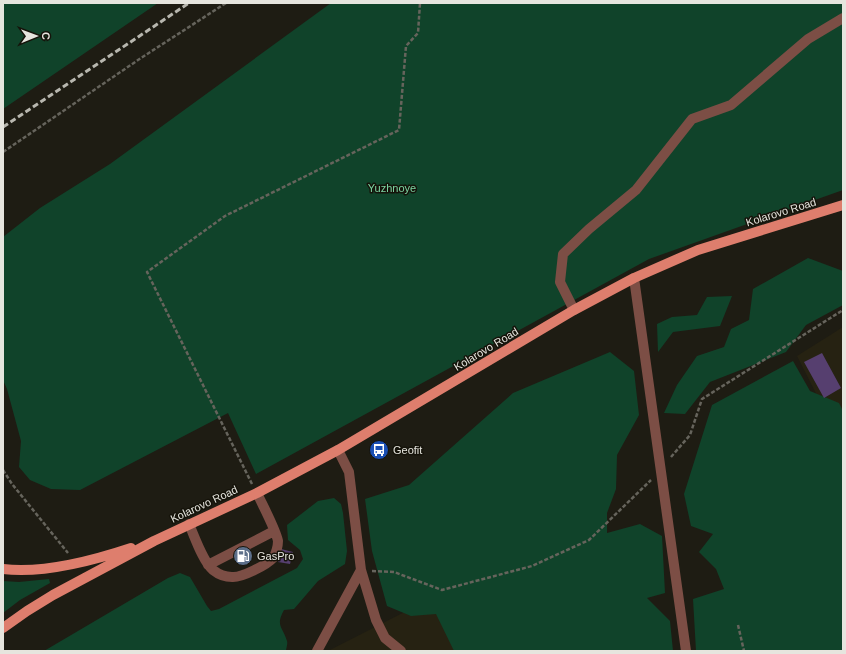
<svg xmlns="http://www.w3.org/2000/svg" width="846" height="654" font-family="Helvetica,sans-serif">
<style>
.built{fill:#262212}
.green{fill:#10432a}
.building{fill:#563f6f}
.lines{fill:none;stroke-linecap:round;stroke-linejoin:round}
.path{stroke:#66645c;stroke-width:2.5;stroke-dasharray:4 2;stroke-linecap:butt}
.minor{stroke:#7c4e45;stroke-width:10}
.major{stroke:#de7e6d;stroke-width:10}
.rail{stroke:#b8b7af;stroke-width:3;stroke-dasharray:6 3;stroke-linecap:butt}
.labels{text-anchor:middle;dominant-baseline:central;stroke-width:3;stroke-linejoin:round;paint-order:stroke}
.park-label{font-size:11px;fill:#7cd5a2;stroke:#15130a}
.street-label{font-size:11px;fill:#e6e5de;stroke:#15130a}
.poi-label{font-size:11px;fill:#e6e5de;stroke:#15130a;text-anchor:start}
</style>
<rect width="100%" height="100%" fill="#1e1c13"/>
<path class="built" d="M843,327V443L835,431L797,356Z
M436,596L462,651H328Z"/>
<path class="green" d="M3,3H158L3,109Z
M331,3H843V190L649,259L256,474L228,413L80,490L51,489L30,480L19,467L21,441L7,389L3,380V237L40,208L110,164Z
M808,258L843,271V305L806,325L786,352L710,382L685,414L664,413L677,385L697,356L724,347L731,329L749,320L753,289Z
M732,296L720,326L673,332L658,352L657,324L672,317L697,315L707,297Z
M610,352L634,371L639,415L617,455L616,489L607,513V533L640,524L662,536L665,593L647,598L670,621L673,651H454L436,614L411,616L387,606L372,551L365,499L409,485L513,393Z
M793,361L810,391L839,403L843,411V651H696L693,599L724,589L716,569L699,552L713,534L691,526L684,494L712,405Z
M334,498L341,504L343,513L347,551L345,564L318,581L294,609L284,610C275,626 283,627 287,641C288,644 286,648 286,651H44L168,578L180,573L190,577L207,606L211,611L219,609L297,568L303,559L300,550L288,540L287,525L318,501Z
M49,579L50,583L20,600L3,613V581L19,582Z"/>
<path class="building" d="M822,353L841,388L824,398L804,362Z
M281,549L293,552L290,564L278,562Z"/>
<g class="lines">
<path class="path" d="M3,152L141,58L226,3
M671,457L690,435L702,399L843,310
M3,470L12,484L68,553
M252,484L147,272L225,216L399,130L406,46L418,33L420,3
M372,571L394,572L442,590L532,566L589,540L651,480
M738,625L744,651"/>
<path class="minor" d="M634,278L686,651
M574,310L560,282L563,254L589,229L636,190L692,119L731,105L808,39L843,18
M338,450L349,472L361,570L376,620L385,638L401,651
M189,524C194,535 203,562 213,570C218,574 225,577 232,577C241,578 267,565 273,558C276,554 278,546 278,541C276,530 262,504 257,493
M208,565L274,531
M317,651L361,570"/>
<path class="major" d="M3,569C44,574 92,561 131,548
M3,628L27,611L53,595L154,541L257,493L338,450L574,310L634,278L698,250L843,205"/>
<path class="rail" d="M3,127L189,3"/>
</g>
<defs>
<symbol id="bus-disc" viewBox="-11 -11 22 22"><circle r="9.5" fill="#1a4fb4" stroke="#15130a"/><path d="M-5-6H5V4H4V6H2V4H-2V6H-4V4H-5ZM-3.5-4V0h7V-4ZM-3.5 1.2v1.5H-2V1.2ZM2 1.2v1.5H3.5V1.2Z" fill="#fff"/></symbol>
<symbol id="fuel-disc" viewBox="-11 -11 22 22"><circle r="9.5" fill="#5c6f8a" stroke="#15130a"/><path d="M-5.5-6h7V0h2V4h1.3V-2.5L3-4.5l.8-.8L6-3V5H2.5V1h-1V6h-7ZM-4.2-4.7v3.2H.2V-4.7Z" fill="#fff"/></symbol>
</defs>
<g fill-rule="evenodd">
<use href="#bus-disc" x="368" y="439" width="22" height="22"/>
<use href="#fuel-disc" x="232" y="545" width="22" height="22"/>
</g>
<g class="labels">
<g class="park-label">
<text x="392" y="188">Yuzhnoye</text>
</g>
<g class="street-label">
<text transform="translate(781 212) rotate(-17)">Kolarovo Road</text>
<text transform="translate(486 349) rotate(-31)">Kolarovo Road</text>
<text transform="translate(204 504) rotate(-25)">Kolarovo Road</text>
</g>
<g class="poi-label">
<text x="393" y="450">Geofit</text>
<text x="257" y="556">GasPro</text>
</g>
</g>
<rect width="846" height="654" fill="none" stroke="#e6e5de" stroke-width="8"/>
<g transform="translate(36 36) rotate(89)" stroke="#15130a" stroke-width="3" paint-order="stroke">
<path d="M0-3L7 15L0 10L-7 15Z" fill="#e6e5de"/>
<text y="-6" font-size="11" font-weight="bold" text-anchor="middle" fill="#e6e5de">С</text>
</g>
</svg>
